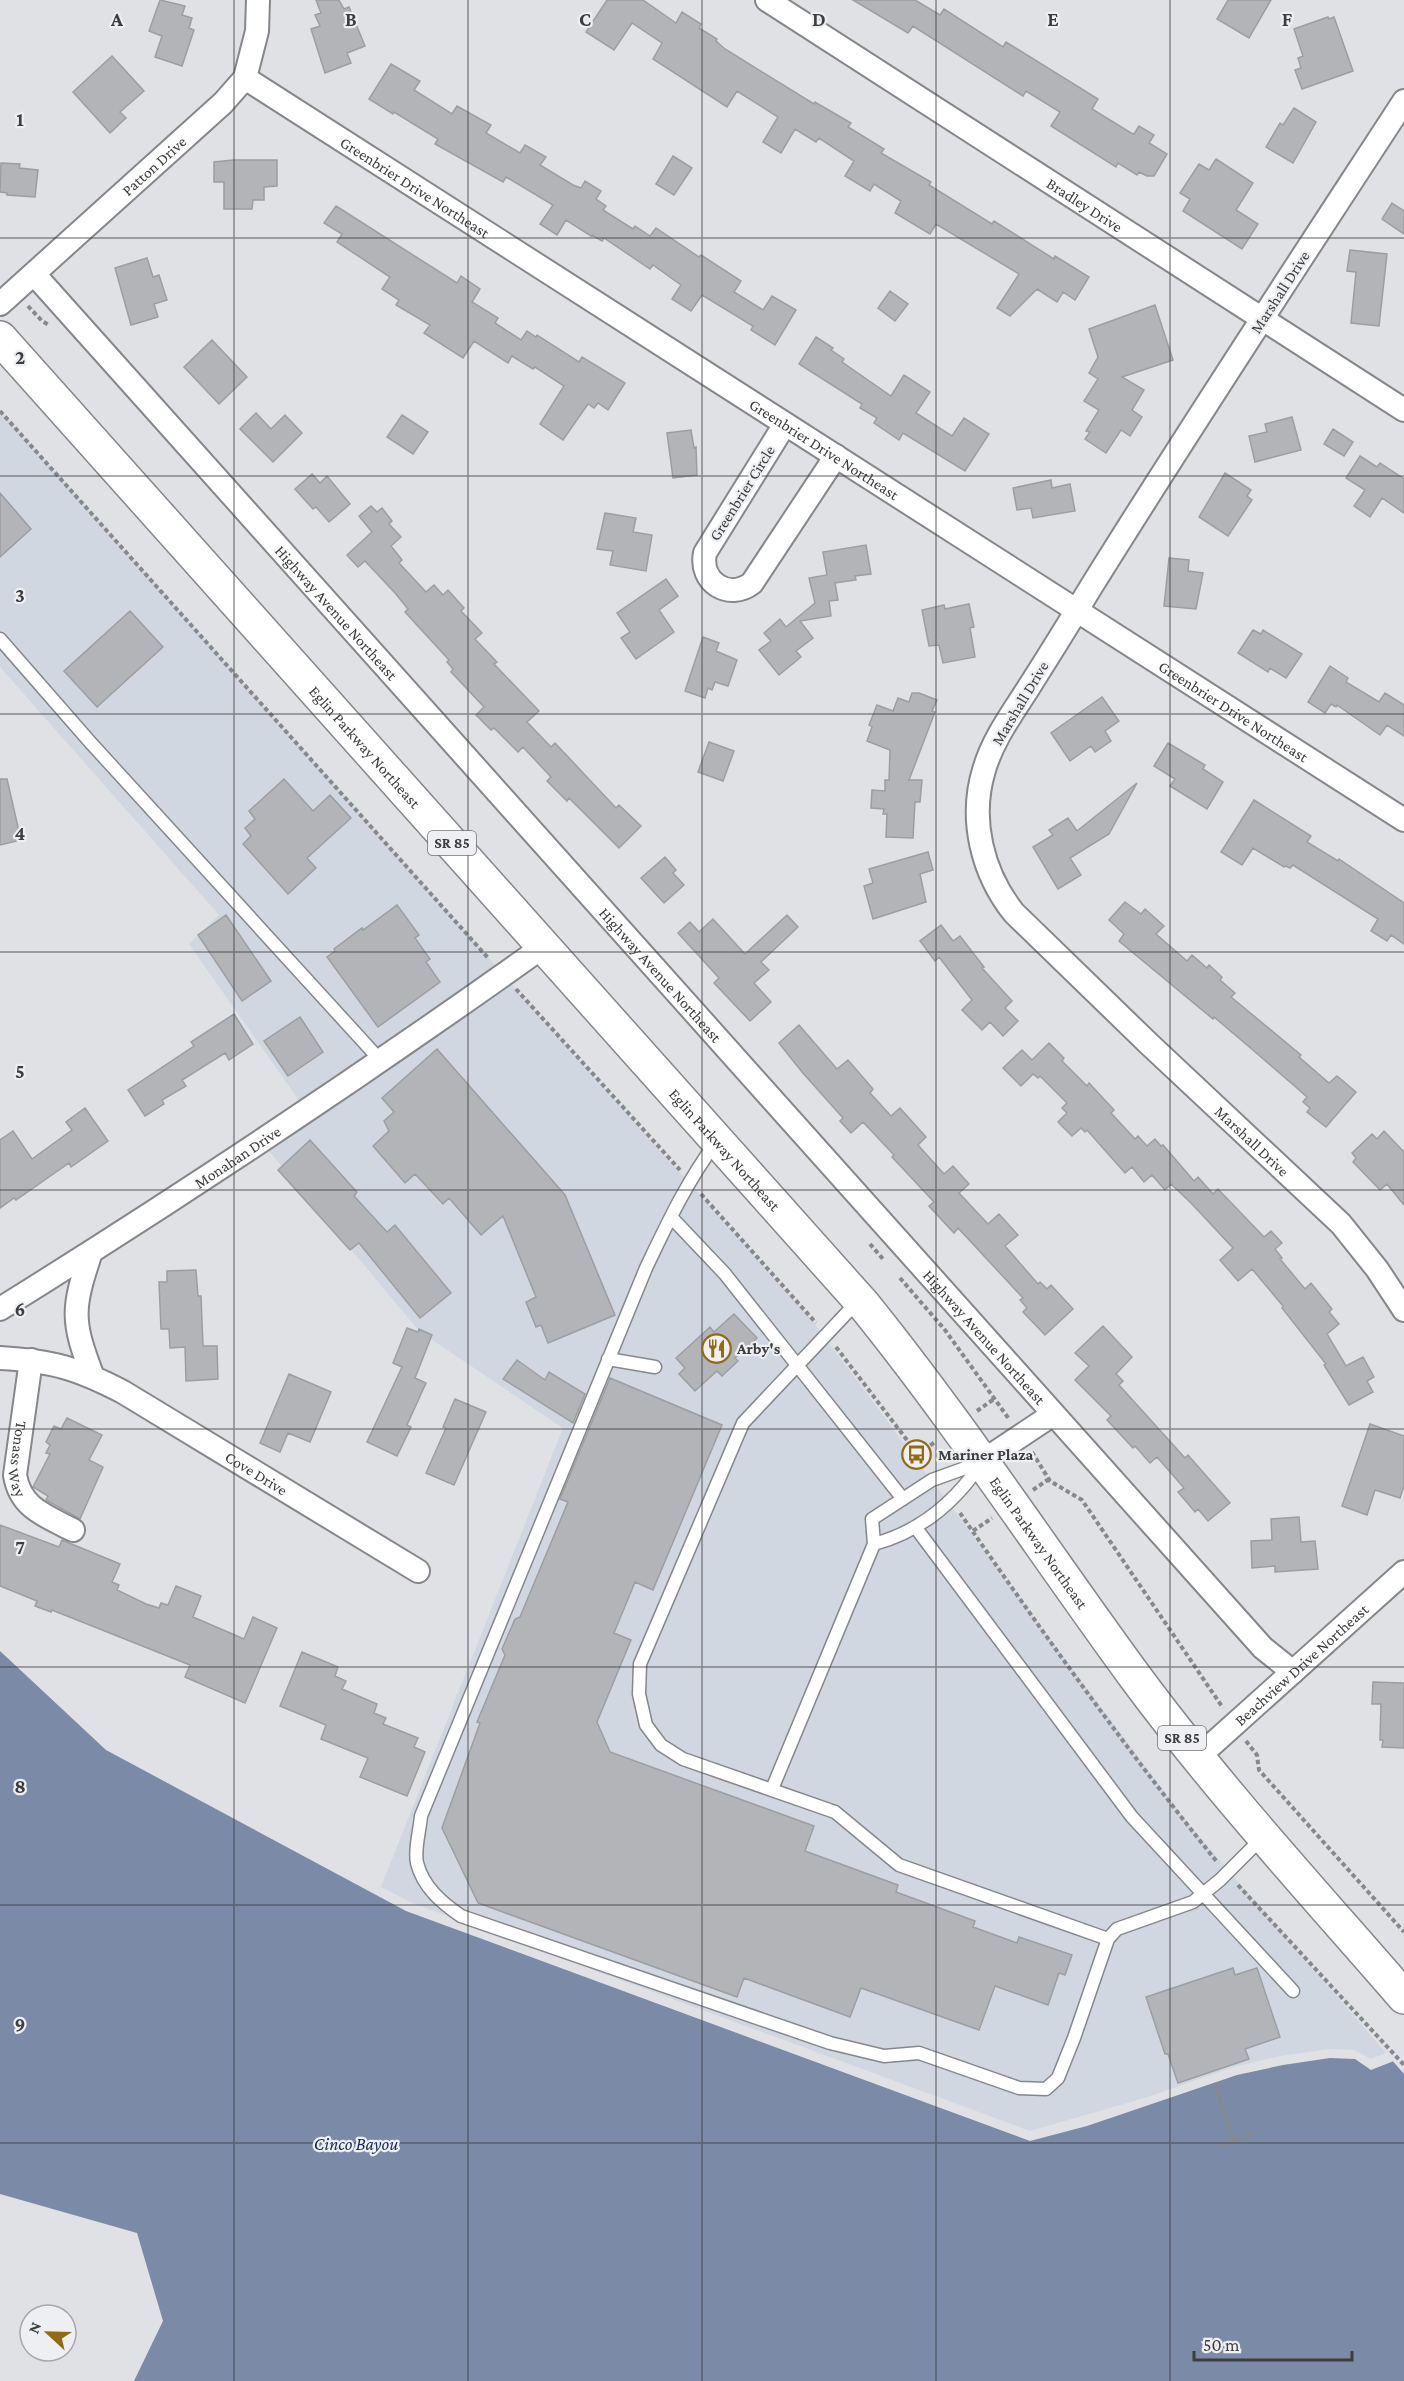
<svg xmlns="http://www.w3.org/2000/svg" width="1404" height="2381" font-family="'Crimson Pro',serif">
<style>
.built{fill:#d1d7e1}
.water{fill:#7b8ba7}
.pier{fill:#dfe1e5}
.building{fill:#b2b4b7;stroke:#9c9ea1;stroke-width:1.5}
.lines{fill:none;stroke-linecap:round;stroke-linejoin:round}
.service-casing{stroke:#85878a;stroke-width:15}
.minor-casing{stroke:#85878a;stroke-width:26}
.trunk-casing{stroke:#85878a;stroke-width:36}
.path{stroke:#87888b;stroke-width:4;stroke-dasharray:4.5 3;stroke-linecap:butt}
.service{stroke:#fff;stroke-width:12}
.minor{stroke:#fff;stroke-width:22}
.trunk{stroke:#fff;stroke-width:33}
.grid{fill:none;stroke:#3c3d3e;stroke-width:1.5;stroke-opacity:0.55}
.labels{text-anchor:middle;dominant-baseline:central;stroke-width:4.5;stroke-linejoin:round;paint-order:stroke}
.shield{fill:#edeff2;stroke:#717274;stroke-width:1.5}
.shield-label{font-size:15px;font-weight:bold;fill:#3c3d3e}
.street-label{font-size:16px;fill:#3c3d3e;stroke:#edeff2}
.poi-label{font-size:16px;font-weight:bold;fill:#3c3d3e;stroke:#edeff2;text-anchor:start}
.water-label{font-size:18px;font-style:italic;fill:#142a50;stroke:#edeff2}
.grid-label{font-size:20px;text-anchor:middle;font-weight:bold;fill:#3c3d3e;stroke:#edeff2;stroke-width:4.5;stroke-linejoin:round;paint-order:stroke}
</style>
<rect width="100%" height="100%" fill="#dfe1e5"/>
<path class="built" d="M0,410L496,966L300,1102L189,944L219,915L0,667Z
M511,984L811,1319L1190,1826L1386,2053L1371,2059L1354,2050L1330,2049L1280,2056L1233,2067L1148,2097L1030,2131L410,1902L381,1887L563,1428L419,1331L269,1151Z"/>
<path class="water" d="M0,1651L106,1750L406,1911L1030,2141L1087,2126L1237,2075L1283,2065L1330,2058L1355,2059L1371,2070L1404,2057V2381H134L163,2321L137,2233L0,2194Z"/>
<path class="pier" d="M1404,2054V2074L1391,2059Z"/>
<path class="building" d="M160,0L185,6L182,15L192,18L189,28L194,30L182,66L155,57L162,36L149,31Z
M316,0H339L344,9L349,7L365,46L347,53L351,63L325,73L311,29L320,26L315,15L321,13Z
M607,0H643L676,23L682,12L701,24L699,28L717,39L716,41L725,49L814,104L815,102L851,123L848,127L884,149L881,153L931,182L929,185L992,224L994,221L1054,259L1055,256L1089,277L1075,300L1063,292L1057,302L1037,289L1010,316L997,308L1019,274L936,224L930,234L895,213L901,201L874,184L870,191L845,176L854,161L819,138L816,142L795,129L781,153L763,142L778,117L737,91L727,107L653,59L662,43L632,23L614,50L586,32Z
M853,0H915L940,15L944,9L1003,47L1006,42L1098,99L1092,109L1131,133L1134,134L1139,126L1154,135L1149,143L1167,154L1154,176H1147L1139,172L1137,175L1118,163L1116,167L1051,126L1060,112L1026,91L1023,96L913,26L908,33Z
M1228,0H1271L1249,38L1217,19Z
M1328,17L1329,19L1334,17L1353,71L1302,89L1295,70L1301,68L1298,58L1303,56L1294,29Z
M112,56L144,91L120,112L126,118L110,133L73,92Z
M391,64L420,81L414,90L452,114L457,106L491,125L486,133L520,153L525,145L546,157L540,165L573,185L581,188L585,181L601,191L596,199L606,206L603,210L633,229L635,226L650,236L656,228L699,257L701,255L741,281L734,292L763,310L772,296L796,310L775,345L751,330L753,326L702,295L691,311L672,299L681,285L653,265L650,269L604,238L602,241L592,235L591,236L566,220L557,235L540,224L553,205L506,177L503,182L435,144L438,139L394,112L393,114L369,99Z
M1294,108L1316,122L1293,163L1266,147L1280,123L1283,125Z
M673,156L692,168L674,195L656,184Z
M1216,159L1253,183L1236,210L1258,224L1242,249L1183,211L1190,199L1180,193L1199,164L1209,170Z
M233,160H277V186L264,187V200H253L252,209H224V182H214V162Z
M1,163L20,164L19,168L38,170L35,197L7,195V193L0,192Z
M1392,203L1404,211V234L1382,219Z
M336,206L457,283L461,276L480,289L472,302L498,318L495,323L521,340L527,331L536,337L537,335L579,362L582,357L625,383L608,410L598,403L594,408L588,404L563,440L540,424L564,386L535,367L533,369L512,356L508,363L474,341L463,358L424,333L430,325L396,305L399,300L382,289L390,277L337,242L342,234L324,223Z
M1350,250L1387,254L1379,326L1351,323L1356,272L1347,271Z
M147,258L153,277L159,275L167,300L154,304L158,317L131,325L115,268Z
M890,291L908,304L895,321L878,308Z
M1155,305L1173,360L1122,377L1144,390L1132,410L1142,417L1130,436L1121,430L1106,453L1085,439L1090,432L1086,431L1099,410L1084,401L1098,379L1089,373L1098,357L1089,329Z
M816,337L833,348L831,350L844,359L842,362L891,396L904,375L930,392L916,413L952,436L964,418L989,434L965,471L903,433L899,440L874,423L877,418L860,408L862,404L799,364Z
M212,340L247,377L219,404L184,367Z
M256,413L271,429L285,415L302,433L273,462L240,429Z
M402,415L428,432L413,454L387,437Z
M1292,417L1301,450L1255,462L1249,436L1267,432L1265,424Z
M1333,429L1353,442L1344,456L1324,444Z
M691,430L694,448L696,447L697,475L673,478L667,433Z
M1360,456L1377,467L1380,463L1404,479V513L1382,498L1370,517L1354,506L1365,490L1346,478Z
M1225,473L1251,490L1247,496L1252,500L1228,536L1199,517Z
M312,474L320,483L327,476L350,504L329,522L316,507L313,509L295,489Z
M1051,480L1052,488L1070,484L1075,511L1033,518L1031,508L1017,510L1013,488Z
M0,493L31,529L0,557Z
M371,506L377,512L382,508L392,521L389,524L401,537L391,546L402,560L399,563L426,592L434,585L443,595L448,590L464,608L461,611L482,633L475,639L497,662L494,664L539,711L527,722L551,747L555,743L616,808L619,805L641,826L619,848L569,798L567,801L547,781L551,777L523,747L518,752L494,728L491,730L476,715L484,707L451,672L453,669L447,662L449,660L405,612L408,609L395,593L365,561L358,567L347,555L372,532L359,516Z
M605,513L636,518L633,532L652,535L646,571L610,565L613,551L597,549Z
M866,545L871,574L855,576L856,580L835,583L838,600L829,601L831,616L800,621L813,638L796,651L801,657L779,675L759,650L771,641L764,633L780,619L786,627L815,603L809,578L827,575L823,552Z
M1169,558L1189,560L1188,571L1203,573L1196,609L1164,606Z
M666,579L678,596L659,610L674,632L636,659L621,638L630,632L617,613Z
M969,604L974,627L970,628L975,657L943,663L939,645L929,646L922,610L944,605L945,609Z
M130,611L163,647L97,707L64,671Z
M1253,630L1261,634L1263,630L1302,654L1286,678L1270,668L1268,672L1238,653Z
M703,637L719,643L716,651L737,660L728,686L715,682L712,690L708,688L705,698L685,691Z
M1330,666L1348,678L1346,682L1379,702L1385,693L1404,705V736L1387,725L1380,735L1337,705L1336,707L1331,704L1325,713L1308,702Z
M912,693H919L937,700L932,711L935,712L909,780H922L920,802H915L913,838L886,837L887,814H883L884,809L871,808L872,790L885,791V780H889L890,750L867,741L872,727L869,725L877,705L893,711L898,698L909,702Z
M1102,697L1119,721L1105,731L1111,741L1095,752L1091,746L1070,761L1051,733Z
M709,742L734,751L723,781L698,772Z
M1168,743L1205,765L1203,769L1223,782L1207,809L1170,786L1175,779L1154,766Z
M0,779H7L21,840L0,845Z
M284,779L313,811L330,795L351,818L307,858L316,868L288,894L243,844L251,836L245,828L255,819L249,811Z
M1137,783L1109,834L1070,858L1081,875L1058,889L1033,847L1053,835L1049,830L1068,818L1077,831Z
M1254,800L1311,836L1307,842L1338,861L1339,859L1404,903V944L1391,935L1387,941L1371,931L1378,919L1293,865L1290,868L1286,866L1284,867L1253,848L1242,865L1221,852Z
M928,852L933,870L920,874L926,902L873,919L864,886L873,883L869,869Z
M665,857L676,870L673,873L684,885L664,903L641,878Z
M1125,902L1141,914L1145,909L1164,926L1156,934L1187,961L1192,955L1207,968L1209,965L1222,977L1220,980L1235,993L1231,997L1301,1055L1299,1057L1329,1083L1337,1076L1356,1092L1326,1127L1307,1112L1310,1108L1303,1102L1307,1097L1298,1089L1254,1051L1214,1017L1213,1019L1119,941L1124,934L1109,920Z
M397,905L419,935L415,938L430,959L426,962L440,982L378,1027L327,957L335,951L334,949L362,928L363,930Z
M226,915L271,981L242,1001L198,935Z
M787,915L798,927L761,962L769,970L754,983L771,1002L750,1021L714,983L719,978L678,933L690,922L699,932L713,919L745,954Z
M941,925L953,941L960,936L984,967L982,968L1012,1001L1005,1008L1018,1021L1003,1036L990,1022L982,1030L962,1010L972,1000L939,957L935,961L920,941Z
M234,1014L253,1044L229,1060L225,1053L182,1080L186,1086L162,1100L164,1104L145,1116L128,1090L194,1046L191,1042Z
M300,1017L323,1052L288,1076L264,1041Z
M799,1025L837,1069L848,1060L873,1089L870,1093L891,1116L900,1108L926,1137L918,1145L944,1174L953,1166L969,1184L959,1193L988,1224L999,1214L1018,1235L1005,1246L1038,1284L1040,1282L1047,1289L1051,1285L1073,1309L1045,1335L1023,1312L1027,1308L1020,1300L1023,1298L958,1228L954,1233L929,1206L934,1202L892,1157L894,1155L863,1122L851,1133L840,1121L843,1118L802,1072L779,1043Z
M1049,1043L1064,1058L1062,1061L1087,1086L1089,1083L1114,1110L1111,1113L1135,1139L1138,1136L1147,1146L1155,1139L1161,1146L1163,1145L1194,1181L1198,1177L1213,1194L1218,1189L1264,1237L1271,1231L1282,1243L1275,1249L1282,1258L1280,1259L1305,1289L1311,1283L1332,1309L1329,1312L1339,1324L1327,1334L1346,1366L1363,1357L1374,1377L1367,1381L1373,1392L1349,1405L1324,1365L1326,1364L1282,1308L1283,1306L1252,1269L1238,1281L1220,1260L1233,1248L1191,1203L1171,1184L1165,1190L1152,1175L1144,1182L1132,1167L1125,1173L1087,1130L1085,1132L1081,1128L1072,1136L1058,1122L1067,1113L1062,1108L1067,1103L1040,1076L1038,1078L1033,1074L1021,1086L1003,1068L1022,1050L1032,1060Z
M437,1049L565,1195L615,1315L548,1343L541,1325L536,1327L526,1302L536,1297L503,1216L481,1235L449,1198L443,1204L415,1174L405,1183L373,1146L389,1131L384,1121L394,1112L382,1098Z
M85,1108L108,1141L71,1167L69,1163L16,1200L14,1198L0,1208V1140L13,1131L32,1159L72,1130L66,1122Z
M1384,1131L1404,1152V1205L1387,1184L1380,1190L1353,1162L1356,1158L1352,1153L1372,1134L1377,1139Z
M310,1140L357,1192L354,1196L387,1232L395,1225L451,1293L420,1318L359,1243L350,1250L278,1170Z
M196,1270L198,1296H201L203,1346H217L218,1379L186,1381L185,1347L170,1348L169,1329H161L159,1282H167V1271Z
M734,1314L757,1338L735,1358L738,1361L722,1376L717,1371L695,1391L679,1374L685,1368L676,1358L710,1327L714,1332Z
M1103,1326L1132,1357L1116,1374L1123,1381L1119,1385L1185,1458L1188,1455L1230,1503L1208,1521L1198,1509L1195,1512L1178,1492L1184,1488L1157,1457L1150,1463L1135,1446L1133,1448L1107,1420L1111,1416L1075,1380L1089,1366L1075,1353Z
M407,1328L418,1332L419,1329L432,1335L415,1378L426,1383L407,1425L411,1427L397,1456L367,1442L402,1367L393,1363Z
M517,1360L545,1380L549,1372L585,1394L573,1423L503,1379Z
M289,1374L331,1392L310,1442L288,1433L280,1452L260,1443Z
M610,1378L722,1425L653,1590L635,1582L614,1633L631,1640L597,1722L610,1752L814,1826L805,1851L898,1885L896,1892L975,1921L973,1927L1017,1943L1019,1937L1072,1955L1065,1975L1059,1973L1048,2005L995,1986L979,2030L861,1988L850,2017L744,1978L737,1997L478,1903L442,1828L480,1723L477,1722L505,1655L502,1649L515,1619L520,1617L568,1502L560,1499Z
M455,1399L486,1412L454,1485L426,1473L446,1428L443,1427Z
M67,1418L102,1435L89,1460L103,1467L80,1519L46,1500L48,1496L33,1487L50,1454L46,1453L50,1445L46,1442L54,1426L61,1429Z
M1370,1424L1404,1436V1486L1400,1498L1375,1490L1367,1515L1342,1506Z
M1299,1517L1301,1542L1315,1541L1318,1569L1275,1572V1566L1252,1568L1251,1541L1272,1540L1271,1519Z
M0,1525L59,1547L62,1540L120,1564L112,1582L119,1585L117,1590L146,1604L159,1608L161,1603L168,1605L176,1586L201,1596L193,1617L244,1639L253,1617L277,1628L245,1703L185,1677L190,1665L52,1610L51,1612L35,1606L37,1601L0,1586Z
M302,1652L338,1667L335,1676L346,1681L342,1689L377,1704L374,1713L386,1718L383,1724L418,1738L414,1747L425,1752L407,1796L360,1777L368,1758L321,1739L326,1725L280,1706Z
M1373,1682L1404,1683V1748L1382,1747L1383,1740H1380L1381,1704H1372Z
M1233,1968L1235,1975L1257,1968L1280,2037L1245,2049L1249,2059L1178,2083L1168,2054H1165L1146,1997Z"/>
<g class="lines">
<defs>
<path id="service" d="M0,639L90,742L381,1061
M717,1141C687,1181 667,1224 646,1268L421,1816C420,1830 414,1849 417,1863C423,1887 442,1903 461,1916L830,2043L884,2056L919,2053L1019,2088L1046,2089L1058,2078L1074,2038L1108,1939L1117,1929L1193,1902L1220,1880L1263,1837
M671,1217L725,1274L903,1499
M859,1300L743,1423L640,1664L639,1694L646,1725L661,1745L683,1759L835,1812L899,1865L1108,1939
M608,1359L655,1367
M916,1528L1132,1817L1293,1991
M874,1544C919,1532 954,1503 980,1465
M772,1789L874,1544L872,1519L932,1480L982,1462"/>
<g id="minor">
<path id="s1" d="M767,0L1404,410"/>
<path id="s2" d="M245,78L1404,820"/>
<path id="s3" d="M1404,101C1299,262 1193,423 1091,587C1071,620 1050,654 1029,687C1012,714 993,739 984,770C969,819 982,873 1014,913L1148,1043L1341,1224L1377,1269L1404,1310"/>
<path id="s4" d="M34,274L1263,1648L1293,1672"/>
<path id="s5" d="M0,304L223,103L245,78L257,31L258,0"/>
<path d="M785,424L705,553C699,582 729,601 752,583L836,456"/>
<path d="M91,1252C72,1309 71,1320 93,1377"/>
<path id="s6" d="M0,1309C185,1194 366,1073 544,946"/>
<path id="s7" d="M0,1358C52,1361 77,1368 123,1392L418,1571"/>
<path id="s8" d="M31,1360L15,1475C20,1508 46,1516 73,1530"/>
<path d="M983,1461L1052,1415"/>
<path id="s9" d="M1197,1758L1404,1572"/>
</g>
<g id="trunk">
<path id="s10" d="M0,338L864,1305C961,1425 1045,1554 1136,1678C1219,1790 1313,1892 1404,1997"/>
</g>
</defs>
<use href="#service" class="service-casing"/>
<use href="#minor" class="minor-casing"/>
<use href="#trunk" class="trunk-casing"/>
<path class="path" d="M28,306L42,321L49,325
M0,411L489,959
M516,989L680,1170
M701,1194L816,1323
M870,1244L883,1259
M900,1278L945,1330L1009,1419
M836,1347L926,1465
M977,1411L994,1399
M1032,1452L1050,1481L1082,1500L1223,1708
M918,1454L935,1442
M1033,1490L1049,1479
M960,1513C1042,1632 1126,1749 1217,1862
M973,1531L992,1518
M1246,1741L1257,1755L1259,1770L1404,1932
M1238,1885L1404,2065
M1215,2083L1234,2141L1218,2147
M1234,2141L1252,2133"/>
<use href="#service" class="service"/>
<use href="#minor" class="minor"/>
<use href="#trunk" class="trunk"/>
</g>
<path class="grid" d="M234,0V2381M468,0V2381M702,0V2381M936,0V2381M1170,0V2381M0,238H1404M0,476H1404M0,714H1404M0,952H1404M0,1190H1404M0,1429H1404M0,1667H1404M0,1905H1404M0,2143H1404"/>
<defs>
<symbol id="restaurant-ring" viewBox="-11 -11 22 22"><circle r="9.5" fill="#edeff2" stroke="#926a12" stroke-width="1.5"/><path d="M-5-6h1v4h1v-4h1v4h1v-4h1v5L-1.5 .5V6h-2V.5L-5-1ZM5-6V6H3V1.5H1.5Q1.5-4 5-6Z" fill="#926a12"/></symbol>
<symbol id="bus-ring" viewBox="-11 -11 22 22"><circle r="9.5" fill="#edeff2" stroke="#926a12" stroke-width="1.5"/><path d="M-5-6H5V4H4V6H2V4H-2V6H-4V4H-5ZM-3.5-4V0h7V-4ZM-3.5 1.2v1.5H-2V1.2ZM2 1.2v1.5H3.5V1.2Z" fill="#926a12"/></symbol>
</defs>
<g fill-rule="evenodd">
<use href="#restaurant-ring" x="700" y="1332" width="33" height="33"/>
<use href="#bus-ring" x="900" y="1438" width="33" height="33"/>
</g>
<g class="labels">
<g class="shield">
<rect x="428" y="831" width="48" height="24" rx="4.5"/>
<rect x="1158" y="1726" width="48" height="24" rx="4.5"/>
</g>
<g class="shield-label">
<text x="452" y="843">SR 85</text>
<text x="1182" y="1738">SR 85</text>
</g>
<g class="street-label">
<text stroke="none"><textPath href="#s5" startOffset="207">Patton Drive</textPath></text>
<text stroke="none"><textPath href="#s2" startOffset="202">Greenbrier Drive Northeast</textPath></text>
<text stroke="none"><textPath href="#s1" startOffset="378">Bradley Drive</textPath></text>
<text transform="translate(1280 292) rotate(-57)">Marshall Drive</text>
<text stroke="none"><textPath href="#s2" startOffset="688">Greenbrier Drive Northeast</textPath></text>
<text transform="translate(742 493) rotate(-58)">Greenbrier Circle</text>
<text stroke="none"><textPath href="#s4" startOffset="454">Highway Avenue Northeast</textPath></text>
<text transform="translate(1020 703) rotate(-59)">Marshall Drive</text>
<text stroke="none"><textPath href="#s2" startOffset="1174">Greenbrier Drive Northeast</textPath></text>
<text stroke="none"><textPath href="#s10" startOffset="548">Eglin Parkway Northeast</textPath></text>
<text stroke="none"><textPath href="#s4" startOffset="940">Highway Avenue Northeast</textPath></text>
<text stroke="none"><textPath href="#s3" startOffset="1272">Marshall Drive</textPath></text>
<text stroke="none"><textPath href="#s10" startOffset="1088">Eglin Parkway Northeast</textPath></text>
<text stroke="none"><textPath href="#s6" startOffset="282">Monahan Drive</textPath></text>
<text stroke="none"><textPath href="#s4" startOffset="1426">Highway Avenue Northeast</textPath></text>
<text stroke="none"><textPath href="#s8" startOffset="100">Tonass Way</textPath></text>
<text stroke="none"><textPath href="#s7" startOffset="285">Cove Drive</textPath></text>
<text stroke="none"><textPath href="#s10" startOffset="1592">Eglin Parkway Northeast</textPath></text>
<text stroke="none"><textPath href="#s9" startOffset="140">Beachview Drive Northeast</textPath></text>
</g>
<g class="poi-label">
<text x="737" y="1348">Arby's</text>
<text x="938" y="1454">Mariner Plaza</text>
</g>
<g class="water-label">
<text x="356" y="2144">Cinco Bayou</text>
</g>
</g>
<g class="grid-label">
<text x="117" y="26">A</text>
<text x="351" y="26">B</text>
<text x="585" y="26">C</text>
<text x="819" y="26">D</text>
<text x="1053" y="26">E</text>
<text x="1287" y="26">F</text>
<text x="20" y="126">1</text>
<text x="20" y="364">2</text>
<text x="20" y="602">3</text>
<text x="20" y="840">4</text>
<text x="20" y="1078">5</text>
<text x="20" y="1316">6</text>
<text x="20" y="1554">7</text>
<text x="20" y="1793">8</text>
<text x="20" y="2031">9</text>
</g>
<g transform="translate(48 2333) rotate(292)"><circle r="28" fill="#edeff2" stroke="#a6a8aa" stroke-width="1.5"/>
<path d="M0-4.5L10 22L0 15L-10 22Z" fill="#926a12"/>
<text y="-9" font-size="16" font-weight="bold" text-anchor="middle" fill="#3c3d3e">N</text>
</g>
<path d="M1194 2351v9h158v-9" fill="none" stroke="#3c3d3e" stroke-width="3"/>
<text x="1203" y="2351" font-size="18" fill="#3c3d3e" stroke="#edeff2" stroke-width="4.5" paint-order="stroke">50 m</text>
</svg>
